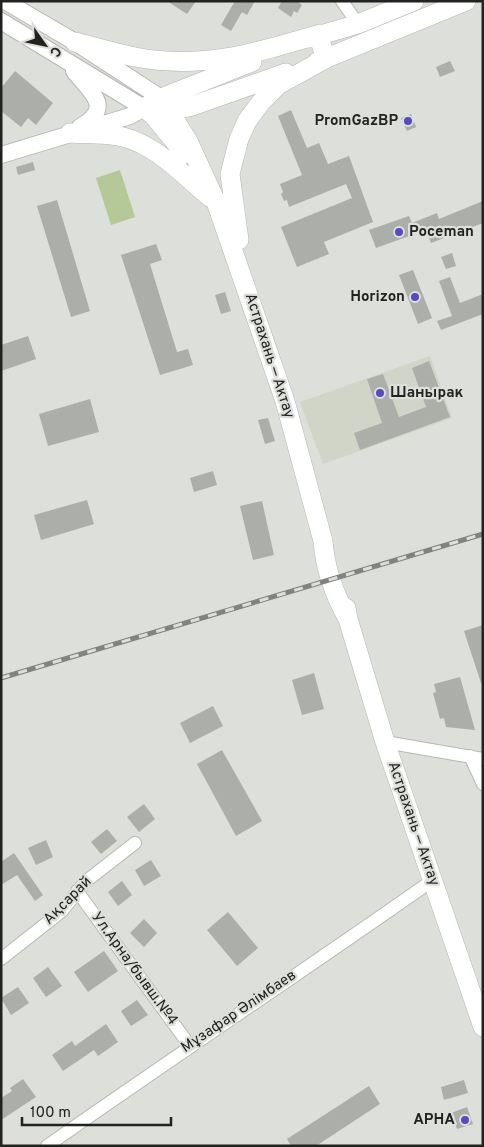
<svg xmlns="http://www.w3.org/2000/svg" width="484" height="1147" font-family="Overpass,sans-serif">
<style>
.built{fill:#d0d5c8}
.green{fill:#b5c897}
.building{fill:#acaea9}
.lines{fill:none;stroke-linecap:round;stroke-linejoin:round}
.minor-casing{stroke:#b5b8b2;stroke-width:14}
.major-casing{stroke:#b5b8b2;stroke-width:18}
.highway-casing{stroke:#b5b8b2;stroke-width:20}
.minor{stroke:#fff;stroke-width:12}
.major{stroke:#fff;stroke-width:16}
.highway{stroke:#fff;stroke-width:19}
.rail-casing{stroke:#82837f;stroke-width:5}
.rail{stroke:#dddfda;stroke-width:3;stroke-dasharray:9;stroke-linecap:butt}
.poi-dot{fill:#554ac2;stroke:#dddfda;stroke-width:2}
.labels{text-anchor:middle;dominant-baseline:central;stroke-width:4.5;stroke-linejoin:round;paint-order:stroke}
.poi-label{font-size:15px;font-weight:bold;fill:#222220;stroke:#dddfda;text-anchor:end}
.street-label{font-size:15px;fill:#222220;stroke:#dddfda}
</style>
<rect width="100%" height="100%" fill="#dddfda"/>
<path class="built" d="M430,356L452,418L323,464L300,402Z"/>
<path class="green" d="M120,170L135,217L111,225L96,178Z"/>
<path class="building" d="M167,1H196L187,14Z
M235,1H255L247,15L242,12L231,31L221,25Z
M282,1H297L302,5L297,13L294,11L291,17L278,8Z
M450,61L455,71L440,77L436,67Z
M15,71L53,103L36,125L28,118L21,127L1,111V88Z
M291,110L307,148L319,143L328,164L349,156L373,222L324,242L329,254L297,267L281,227L352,198L346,184L289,207L287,200L284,201L281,194L283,192L280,184L302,175L278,116Z
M411,114L416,127L407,131L401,118Z
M33,162L35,170L18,175L16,167Z
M57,200L90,311L71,317L37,206Z
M483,201V223L431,243L426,230L376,248L369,230L409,216L412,223L437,213L439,219Z
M156,244L162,260L150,264L177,352L188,349L193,365L160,375L121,255Z
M452,253L456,266L446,269L441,257Z
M413,270L432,318L418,324L399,275Z
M450,277L460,303L483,294V314L441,330L437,321L452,316L439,281Z
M225,292L231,311L221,314L215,295Z
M28,336L36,359L1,371V345Z
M429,361L450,417L360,450L354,433L382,423L367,379L383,374L399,417L426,407L412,368Z
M90,399L99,432L48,446L39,414Z
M268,418L275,441L265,444L258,420Z
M213,471L217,485L194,492L190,478Z
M87,500L94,524L41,540L34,515Z
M262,501L274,555L253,560L240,506Z
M483,625V683H481L464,631Z
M314,673L324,709L302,715L292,680Z
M460,677L475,730L446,727L444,718L440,719L433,693L436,692L434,684Z
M213,706L223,726L190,743L180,723Z
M222,750L262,821L236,836L197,764Z
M144,804L155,819L139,832L127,817Z
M107,829L117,841L101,854L91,842Z
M46,840L53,857L36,865L28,848Z
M14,853L43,895L35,901L17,875L1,885V862Z
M151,860L161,876L144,886L135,870Z
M122,881L132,895L118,906L108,892Z
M228,912L258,948L237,966L207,930Z
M144,919L157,933L144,947L130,933Z
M104,951L118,971L88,992L74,972Z
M48,967L62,986L46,997L33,978Z
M18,987L29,1003L11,1015L1,998Z
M137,1000L148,1015L131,1026L121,1011Z
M106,1024L118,1042L98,1056L94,1050L63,1071L52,1055L72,1041L75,1046Z
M23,1079L36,1097L1,1120V1098L12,1091L10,1088Z
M464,1080L468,1093L444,1100L441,1087Z
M369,1086L380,1104L316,1146H291L287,1139Z
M467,1107L473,1124L457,1129L451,1113Z"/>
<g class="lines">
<defs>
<path id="minor" d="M342,1L358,24
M385,742L483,759
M470,756L483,784
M77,891L190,1046
M1,959L62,911L85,882L135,843
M47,1146C175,1056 305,970 433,880"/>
<path id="major" d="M5,1L75,42L161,98
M1,21L144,108L130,116L1,155
M74,71C90,92 115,107 80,127"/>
<path id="highway" d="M310,38L358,24L414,1
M75,42C95,47 115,53 135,57C202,70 256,53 320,34C320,44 322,50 327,58L278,85L261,102L247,121L239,139L230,174L239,240
M317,62L466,1
M161,98L188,141L216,202L285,401L323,541C325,570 334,594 348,619
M158,114L192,106L286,73
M70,133C87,134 106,133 123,137C158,146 184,176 211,198
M185,154L153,115L144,108L161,98L252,62
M346,608L348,619L385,742L483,1027"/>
</defs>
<use href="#minor" class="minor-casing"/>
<use href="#major" class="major-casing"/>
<use href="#highway" class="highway-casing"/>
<use href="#minor" class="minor"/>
<use href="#major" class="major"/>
<use href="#highway" class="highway"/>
<defs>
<path id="rail" d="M1,678L483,534"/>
</defs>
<use href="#rail" class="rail-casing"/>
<use href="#rail" class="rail"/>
</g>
<g class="poi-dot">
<circle cx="408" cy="121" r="5"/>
<circle cx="399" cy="232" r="5"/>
<circle cx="415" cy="297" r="5"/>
<circle cx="380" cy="393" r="5"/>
<circle cx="465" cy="1120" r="5"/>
</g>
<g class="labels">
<g class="poi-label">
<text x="398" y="121">PromGazBP</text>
<text x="409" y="232" text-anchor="start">Poceman</text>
<text x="405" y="297">Horizon</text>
<text x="390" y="393" text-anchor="start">Шанырак</text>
<text x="455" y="1120">АРНА</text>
</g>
<g class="street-label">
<text transform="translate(269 356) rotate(72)">Астрахань — Актау</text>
<text transform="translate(413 824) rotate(71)">Астрахань — Актау</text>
<text transform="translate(68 901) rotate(-45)">Ақсарай</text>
<text transform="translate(134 969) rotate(54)">Ул.Арна/бывш.№4</text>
<text transform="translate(239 1012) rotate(-34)">Мұзафар Әлімбаев</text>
</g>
</g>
<rect width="484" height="1147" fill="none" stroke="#222220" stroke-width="5"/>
<g transform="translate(45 45) rotate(123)" stroke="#dddfda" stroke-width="4" paint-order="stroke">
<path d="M0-4L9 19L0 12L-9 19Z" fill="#222220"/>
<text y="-8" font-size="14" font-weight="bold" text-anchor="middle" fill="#222220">С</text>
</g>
<path d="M22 1117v8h149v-8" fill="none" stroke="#222220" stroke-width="2.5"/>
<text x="30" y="1117" font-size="15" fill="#222220" stroke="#dddfda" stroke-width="4" paint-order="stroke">100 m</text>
</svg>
